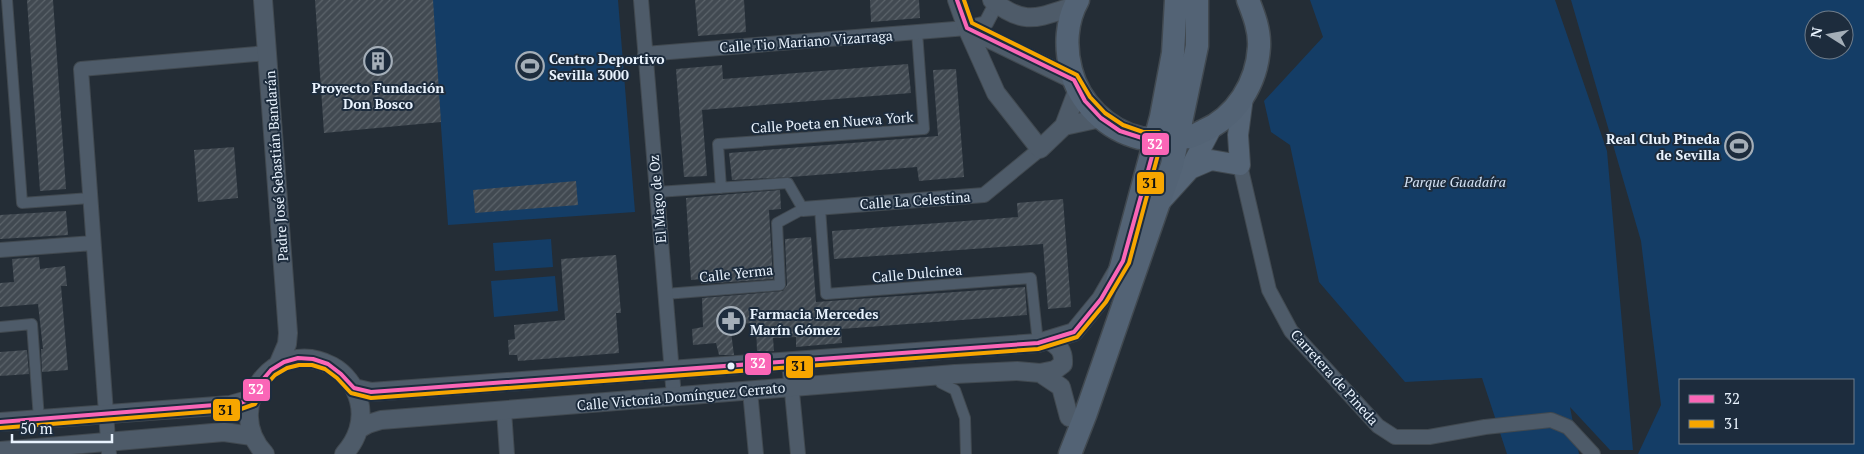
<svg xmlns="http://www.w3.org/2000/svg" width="1864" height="454" font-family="'PT Serif',serif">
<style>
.park{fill:#143d66;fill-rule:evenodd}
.building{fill:url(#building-hatch)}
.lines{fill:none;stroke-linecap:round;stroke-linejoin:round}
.pedestrian-casing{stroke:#414950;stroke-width:12}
.minor-casing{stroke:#414950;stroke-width:16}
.tertiary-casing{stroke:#414950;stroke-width:20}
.secondary-casing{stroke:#414950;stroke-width:22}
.primary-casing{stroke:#414950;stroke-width:25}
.pedestrian{stroke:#4e5b69;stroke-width:10}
.minor{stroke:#4e5b69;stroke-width:14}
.tertiary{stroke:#4e5b69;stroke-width:18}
.secondary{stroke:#556577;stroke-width:20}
.primary{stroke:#536375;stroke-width:22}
.bus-1-casing{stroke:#1d2c3d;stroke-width:8}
.bus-2-casing{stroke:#1d2c3d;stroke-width:8}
.bus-1{stroke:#fa66b7;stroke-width:4}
.bus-2{stroke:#f7a600;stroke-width:4}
.bus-dot{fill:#e9f3fe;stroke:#1d2c3d;stroke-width:2}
.labels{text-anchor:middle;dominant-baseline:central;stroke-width:4;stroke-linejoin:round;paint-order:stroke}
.street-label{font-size:14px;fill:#e9f3fe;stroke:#1d2c3d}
.poi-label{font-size:14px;font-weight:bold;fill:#e9f3fe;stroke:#1d2c3d;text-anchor:start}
.park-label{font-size:14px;font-style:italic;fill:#d4e3f5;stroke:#1d2c3d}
.line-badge{stroke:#1d2c3d;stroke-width:2}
.badge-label{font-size:14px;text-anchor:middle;font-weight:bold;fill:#fff}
.pale-badge-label{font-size:14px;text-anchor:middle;font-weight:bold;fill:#111}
</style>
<defs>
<pattern id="building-hatch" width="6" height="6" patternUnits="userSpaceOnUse" patternTransform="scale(1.25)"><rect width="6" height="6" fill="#414951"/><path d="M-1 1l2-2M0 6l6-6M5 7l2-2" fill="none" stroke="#5c646b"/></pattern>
</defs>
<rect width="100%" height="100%" fill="#242d36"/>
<path class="park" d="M432,0H618L635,212L448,225Z
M1310,0H1555L1607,151L1633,450H1610L1570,407L1579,454H1507L1482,378L1405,382L1319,282L1290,145L1271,132L1264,101L1323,37Z
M1571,0H1864V454H1638L1661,405L1641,241ZM1814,20H1844V50H1814ZM1853,380V443H1680V380Z
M551,239L553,267L495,271L493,243Z
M555,276L558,311L494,317L491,281Z"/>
<path class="building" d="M27,0H53L66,189L40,191Z
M315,0H433L441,122L324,133Z
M695,0H744L746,32L698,36Z
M870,0H919L920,18L871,22Z
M908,64L911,93L702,110L707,176L684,177L676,69L722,65L723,79Z
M956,69L964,177L919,181L917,167L791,177L732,180L729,153L938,136L933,70Z
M234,147L238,198L198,202L194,150Z
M576,181L578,205L475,213L473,190Z
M780,190L781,209L769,210L773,279L701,284V279L691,280L686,198Z
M1063,199L1071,307L1048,309L1043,244L834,259L832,231L1018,217L1017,203Z
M66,211L68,235L0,239V215Z
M811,237L816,302L1025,287L1027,315L841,329L842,343L796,347V337L773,338L774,351L757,352L756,323L730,324L734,355H719L716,343L693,345L692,329L703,327L702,298L783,291L787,285L785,239Z
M616,255L621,313H616L619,353L518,361L517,355H509L508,340L515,339L514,325L565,320L561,259Z
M39,257L40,269L65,266L67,286H61L68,370L42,372L41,349H43L38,304L0,307V283L14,282L12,259Z
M27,350L29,374L0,376V352Z"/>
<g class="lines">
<defs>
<path id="pedestrian" d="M7,0L22,203L90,198
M721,188L718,144L924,129L917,32
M657,192L788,183L803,209L777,223L780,285L665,294
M820,208L826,294L1031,278L1038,343
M0,327L32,324L39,419
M941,383L955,390L965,418L966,454"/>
<path id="minor" d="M641,0L674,397
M645,54L967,28L986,23L996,4
M1240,165L1269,290L1291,331L1378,426L1395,437H1429L1485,427L1551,420L1568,427L1593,454
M803,209L984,195L1040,149
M0,250L93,243
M789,361L798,454
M750,391L756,454
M504,411L507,454
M109,454L81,69L267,53"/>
<path id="tertiary" d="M263,0L288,333L287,344L278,365
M957,0L967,28L996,93L1040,149L1064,126L1078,89
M992,0C1025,27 1038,17 1075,6
M967,28L1074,80
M1064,126L1101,118
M1040,373L1055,370L1063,364C1064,351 1059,346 1048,340
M354,388L371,392L1038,343L1074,332L1101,299L1119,268
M0,422L230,405L251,399
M359,429L368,424L381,420L955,374L1017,371L1040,373L1061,387L1069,417
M0,451L224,432L252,436
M265,454C221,407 275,335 332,366C345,373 355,386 359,401C364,421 357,440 344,454"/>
<path id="secondary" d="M1240,165L1238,135L1243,97
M1190,169L1211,160L1240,165
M1161,201L1190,169L1212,127"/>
<path id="primary" d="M1078,0C1066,21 1065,47 1071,70C1079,103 1107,130 1140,138C1150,140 1164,137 1174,136C1179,136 1185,138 1189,137C1194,136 1199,133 1203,131C1236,117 1257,83 1259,47C1260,31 1254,15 1248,0
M1117,282L1161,117L1173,53L1176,0
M1070,454L1086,413L1172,165L1197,46V0"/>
</defs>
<use href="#pedestrian" class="pedestrian-casing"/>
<use href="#minor" class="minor-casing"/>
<use href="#tertiary" class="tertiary-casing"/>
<use href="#secondary" class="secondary-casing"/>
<use href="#primary" class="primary-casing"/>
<use href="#pedestrian" class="pedestrian"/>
<use href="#minor" class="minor"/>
<use href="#tertiary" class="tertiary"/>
<use href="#secondary" class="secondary"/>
<use href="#primary" class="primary"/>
<defs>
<path id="bus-1" d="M0,422L240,403L251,399L260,383L271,370L284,362L298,358L313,359L328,364L341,374L354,388L371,392L1038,343L1074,332L1101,299L1123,261L1157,138H1142L1120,131L1101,118L1085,101L1074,80L967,28L957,0"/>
<path id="bus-2" d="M0,428L241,409L255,404L265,386L275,375L287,368L299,365H312L325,369L337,378L351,393L371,398L1038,349L1077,337L1106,302L1129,263L1163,136L1159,132H1143L1123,125L1105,113L1090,97L1077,75L972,23L964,0"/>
</defs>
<use href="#bus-1" class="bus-1-casing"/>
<use href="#bus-2" class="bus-2-casing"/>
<use href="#bus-1" class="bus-1"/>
<use href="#bus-2" class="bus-2"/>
</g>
<defs>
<symbol id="building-ring" viewBox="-11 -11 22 22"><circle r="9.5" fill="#1d2c3d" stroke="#a4aeb8" stroke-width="1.5"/><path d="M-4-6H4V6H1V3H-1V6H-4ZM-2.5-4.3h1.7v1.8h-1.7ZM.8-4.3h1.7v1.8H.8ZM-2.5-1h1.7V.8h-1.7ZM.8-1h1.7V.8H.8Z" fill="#a4aeb8"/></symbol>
<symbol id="stadium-ring" viewBox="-11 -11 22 22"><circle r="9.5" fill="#1d2c3d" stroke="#a4aeb8" stroke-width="1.5"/><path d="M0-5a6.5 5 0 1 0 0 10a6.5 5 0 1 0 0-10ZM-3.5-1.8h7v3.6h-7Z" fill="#a4aeb8"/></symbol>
<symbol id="pharmacy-ring" viewBox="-11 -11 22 22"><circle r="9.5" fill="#1d2c3d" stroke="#a4aeb8" stroke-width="1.5"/><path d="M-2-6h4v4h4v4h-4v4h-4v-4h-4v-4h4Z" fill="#a4aeb8"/></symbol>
</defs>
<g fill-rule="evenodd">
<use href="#building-ring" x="362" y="45" width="32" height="32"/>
<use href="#stadium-ring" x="514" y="50" width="32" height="32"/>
<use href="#stadium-ring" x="1723" y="130" width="32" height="32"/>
<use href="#pharmacy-ring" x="715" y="305" width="32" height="32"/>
</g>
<circle class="bus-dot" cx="731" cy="366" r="4.5"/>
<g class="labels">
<g class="street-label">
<text transform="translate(806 41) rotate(-4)">Calle Tio Mariano Vizarraga</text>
<text transform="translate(832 122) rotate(-4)">Calle Poeta en Nueva York</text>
<text transform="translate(276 166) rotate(-94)">Padre José Sebastián Bandarán</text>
<text transform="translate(657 199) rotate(-95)">El Mago de Oz</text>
<text transform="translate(915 200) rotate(-4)">Calle La Celestina</text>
<text transform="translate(736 273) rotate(-6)">Calle Yerma</text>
<text transform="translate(917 273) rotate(-5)">Calle Dulcinea</text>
<text transform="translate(1335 377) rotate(48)">Carretera de Pineda</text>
<text transform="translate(681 396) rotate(-5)">Calle Victoria Domínguez Cerrato</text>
</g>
<g class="poi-label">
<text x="549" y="58">Centro Deportivo<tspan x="549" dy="16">Sevilla 3000</tspan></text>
<text x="378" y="87" text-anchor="middle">Proyecto Fundación<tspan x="378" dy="16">Don Bosco</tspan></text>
<text x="1720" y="138" text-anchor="end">Real Club Pineda<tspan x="1720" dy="16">de Sevilla</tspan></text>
<text x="750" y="313">Farmacia Mercedes<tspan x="750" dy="16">Marín Gómez</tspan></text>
</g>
<g class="park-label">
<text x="1455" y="181">Parque Guadaíra</text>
</g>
</g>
<g class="line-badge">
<rect x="1141" y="132" width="29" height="24" rx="5" fill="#fa66b7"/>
<rect x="1136" y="171" width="29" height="24" rx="5" fill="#f7a600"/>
<rect x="744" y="352" width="28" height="24" rx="5" fill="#fa66b7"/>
<rect x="785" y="355" width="29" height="24" rx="5" fill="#f7a600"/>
<rect x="242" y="378" width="29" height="24" rx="5" fill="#fa66b7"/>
<rect x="212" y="398" width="29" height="24" rx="5" fill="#f7a600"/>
</g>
<g class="badge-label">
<text x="1155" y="149">32</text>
<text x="758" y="368">32</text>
<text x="256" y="394">32</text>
</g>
<g class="pale-badge-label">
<text x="1150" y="188">31</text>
<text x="799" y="371">31</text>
<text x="226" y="415">31</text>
</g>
<rect x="1679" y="379" width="175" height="65" fill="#1d2c3d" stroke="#6f7c8a"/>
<rect x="1689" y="395" width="25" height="8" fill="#fa66b7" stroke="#6f7c8a"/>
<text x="1724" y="404" font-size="15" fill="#e9f3fe">32</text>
<rect x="1689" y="420" width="25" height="8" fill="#f7a600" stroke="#6f7c8a"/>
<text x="1724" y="429" font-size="15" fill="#e9f3fe">31</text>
<g transform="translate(1829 35) rotate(281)"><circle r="24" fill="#1d2c3d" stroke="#6f7c8a"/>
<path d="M0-4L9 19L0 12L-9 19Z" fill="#a4aeb8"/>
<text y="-8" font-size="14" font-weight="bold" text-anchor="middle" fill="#e9f3fe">N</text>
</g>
<path d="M12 434v8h100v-8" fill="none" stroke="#e9f3fe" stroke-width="2.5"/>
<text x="20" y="434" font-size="15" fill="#e9f3fe" stroke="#1d2c3d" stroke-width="4" paint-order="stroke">50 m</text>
</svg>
